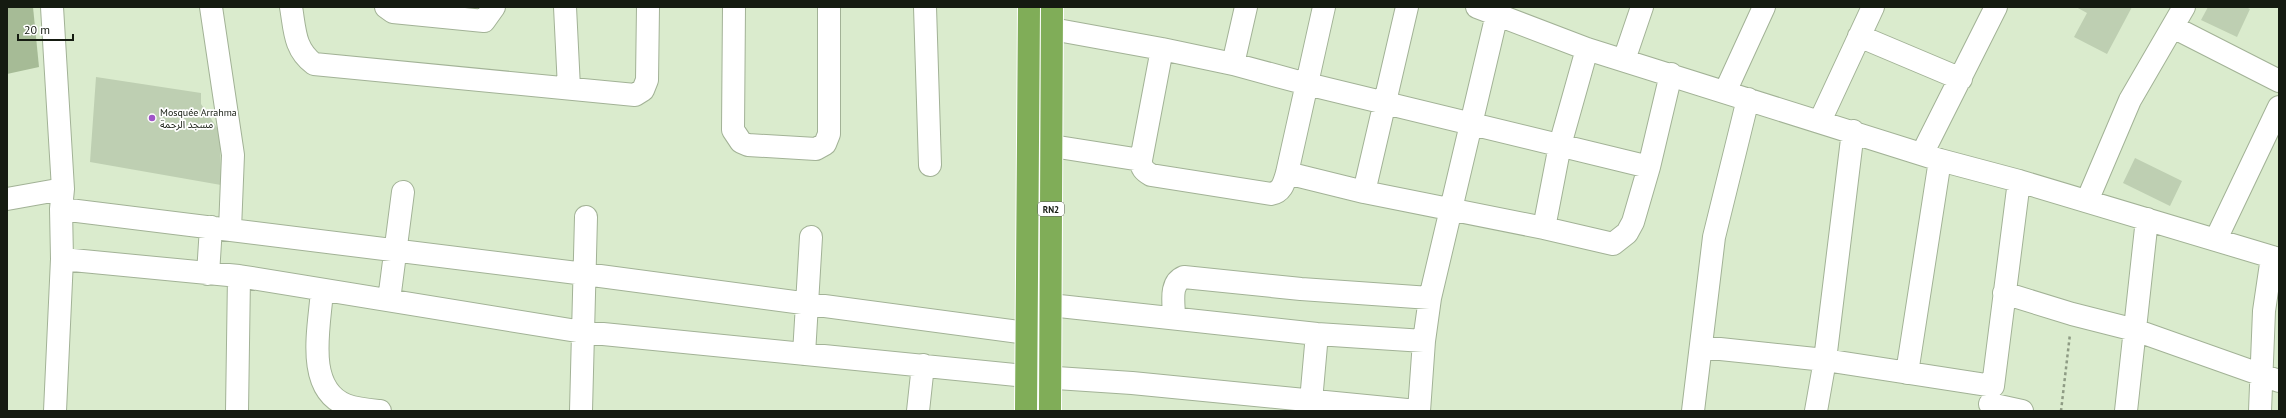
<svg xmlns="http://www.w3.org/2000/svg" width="2286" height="418" font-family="'PT Sans','Noto Sans Arabic',sans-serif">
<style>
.green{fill:#a6bb96}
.building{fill:#becfb2}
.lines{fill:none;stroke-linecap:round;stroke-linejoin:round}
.minor-casing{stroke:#a2b296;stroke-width:24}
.highway-casing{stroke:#fff;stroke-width:24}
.path{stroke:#8e9b84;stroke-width:2.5;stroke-dasharray:3 3;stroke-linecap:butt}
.minor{stroke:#fff;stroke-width:22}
.highway{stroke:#80ad58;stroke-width:22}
.poi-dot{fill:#a055c8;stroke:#fff;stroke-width:1.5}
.labels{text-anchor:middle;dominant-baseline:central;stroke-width:3.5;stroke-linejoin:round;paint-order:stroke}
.shield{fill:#fff;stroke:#5b5f58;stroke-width:1}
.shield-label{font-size:9px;font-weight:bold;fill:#151b11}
.poi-label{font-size:10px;fill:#151b11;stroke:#fff;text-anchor:start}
</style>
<rect width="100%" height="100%" fill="#daebcd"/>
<path class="green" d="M7,7H33L39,67L7,74Z"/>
<path class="building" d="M2076,7H2132L2107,54L2074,37L2087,13Z
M2208,7H2246L2250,9L2237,37L2201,20Z
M96,77L201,93V104L220,132L221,185L90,162Z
M2135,158L2182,181L2170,206L2123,183Z"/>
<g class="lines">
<defs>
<path id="minor" d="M52,7L63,189L61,209L62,259
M211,7L233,155L230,229
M291,7C295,30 294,49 314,64L635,95L643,90L647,80L648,7
M386,7L393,12L484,21L494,7
M565,7L569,88
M734,7L733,130L741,142L748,145L816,149L825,144L829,134V7
M925,7L930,165
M1477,7L1587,49L1940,160L2019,181L2279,259
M2173,27L2279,81
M1052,29L1162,49L1233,64L1307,84L1649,167
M1859,36L1961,79
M1162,49L1141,160C1141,168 1144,171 1151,175L1271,194C1282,192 1284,183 1287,173L1324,7
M1624,60L1642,7
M1233,64L1246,7
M1725,92L1764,7
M1820,121L1873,7
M1052,146L1141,160
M1922,154L1996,7
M1287,173L1364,192L1544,228L1613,244L1627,233L1633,222L1649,167L1671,74
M1364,192L1407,7
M7,199L63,189
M2087,201L2130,100L2184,7
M61,209L585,274L1027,333
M1544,228L1560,145L1587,49
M2216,239L2279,107
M208,274L211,227
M322,290C320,325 304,388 346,405C356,409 369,410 380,411
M2004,293L2072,314L2135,330L2279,381
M389,300L403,192
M1050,305L1317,334L1424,341
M1174,317C1174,303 1169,283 1184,277L1301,289L1430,298
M1701,347L1825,360L1993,386L2019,181
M804,354L811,237
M1907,373L1940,160
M1311,401L1317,334
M1990,404L2022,411
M55,411L62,259L239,276L583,332L1026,376L1132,383L1417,411
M237,411L239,276
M581,411L586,217
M918,411L923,365
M1419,411L1424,341L1430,298L1497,14
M1693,411L1714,237L1748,99
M1816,411L1825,360L1853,131
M2126,411L2147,219
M2260,411L2264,311L2272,257"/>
<path id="highway" d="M1026,411L1029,7
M1050,411L1052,7"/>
</defs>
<use href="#minor" class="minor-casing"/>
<use href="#highway" class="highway-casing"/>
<path class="path" d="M2061,411L2070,334"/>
<use href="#minor" class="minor"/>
<use href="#highway" class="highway"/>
</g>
<circle class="poi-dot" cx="152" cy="118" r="4"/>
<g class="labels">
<rect class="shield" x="1038" y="202" width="26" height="14" rx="3"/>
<g class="shield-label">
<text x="1051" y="209">RN2</text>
</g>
<g class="poi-label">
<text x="160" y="112">Mosquée Arrahma<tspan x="160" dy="12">مسجد الرحمة</tspan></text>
</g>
</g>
<rect width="2286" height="418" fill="none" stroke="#151b11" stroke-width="16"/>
<path d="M18 34v6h55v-6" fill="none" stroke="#151b11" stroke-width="2"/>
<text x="24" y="34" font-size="12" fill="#151b11" stroke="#ffffff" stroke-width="3" paint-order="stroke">20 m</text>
</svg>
